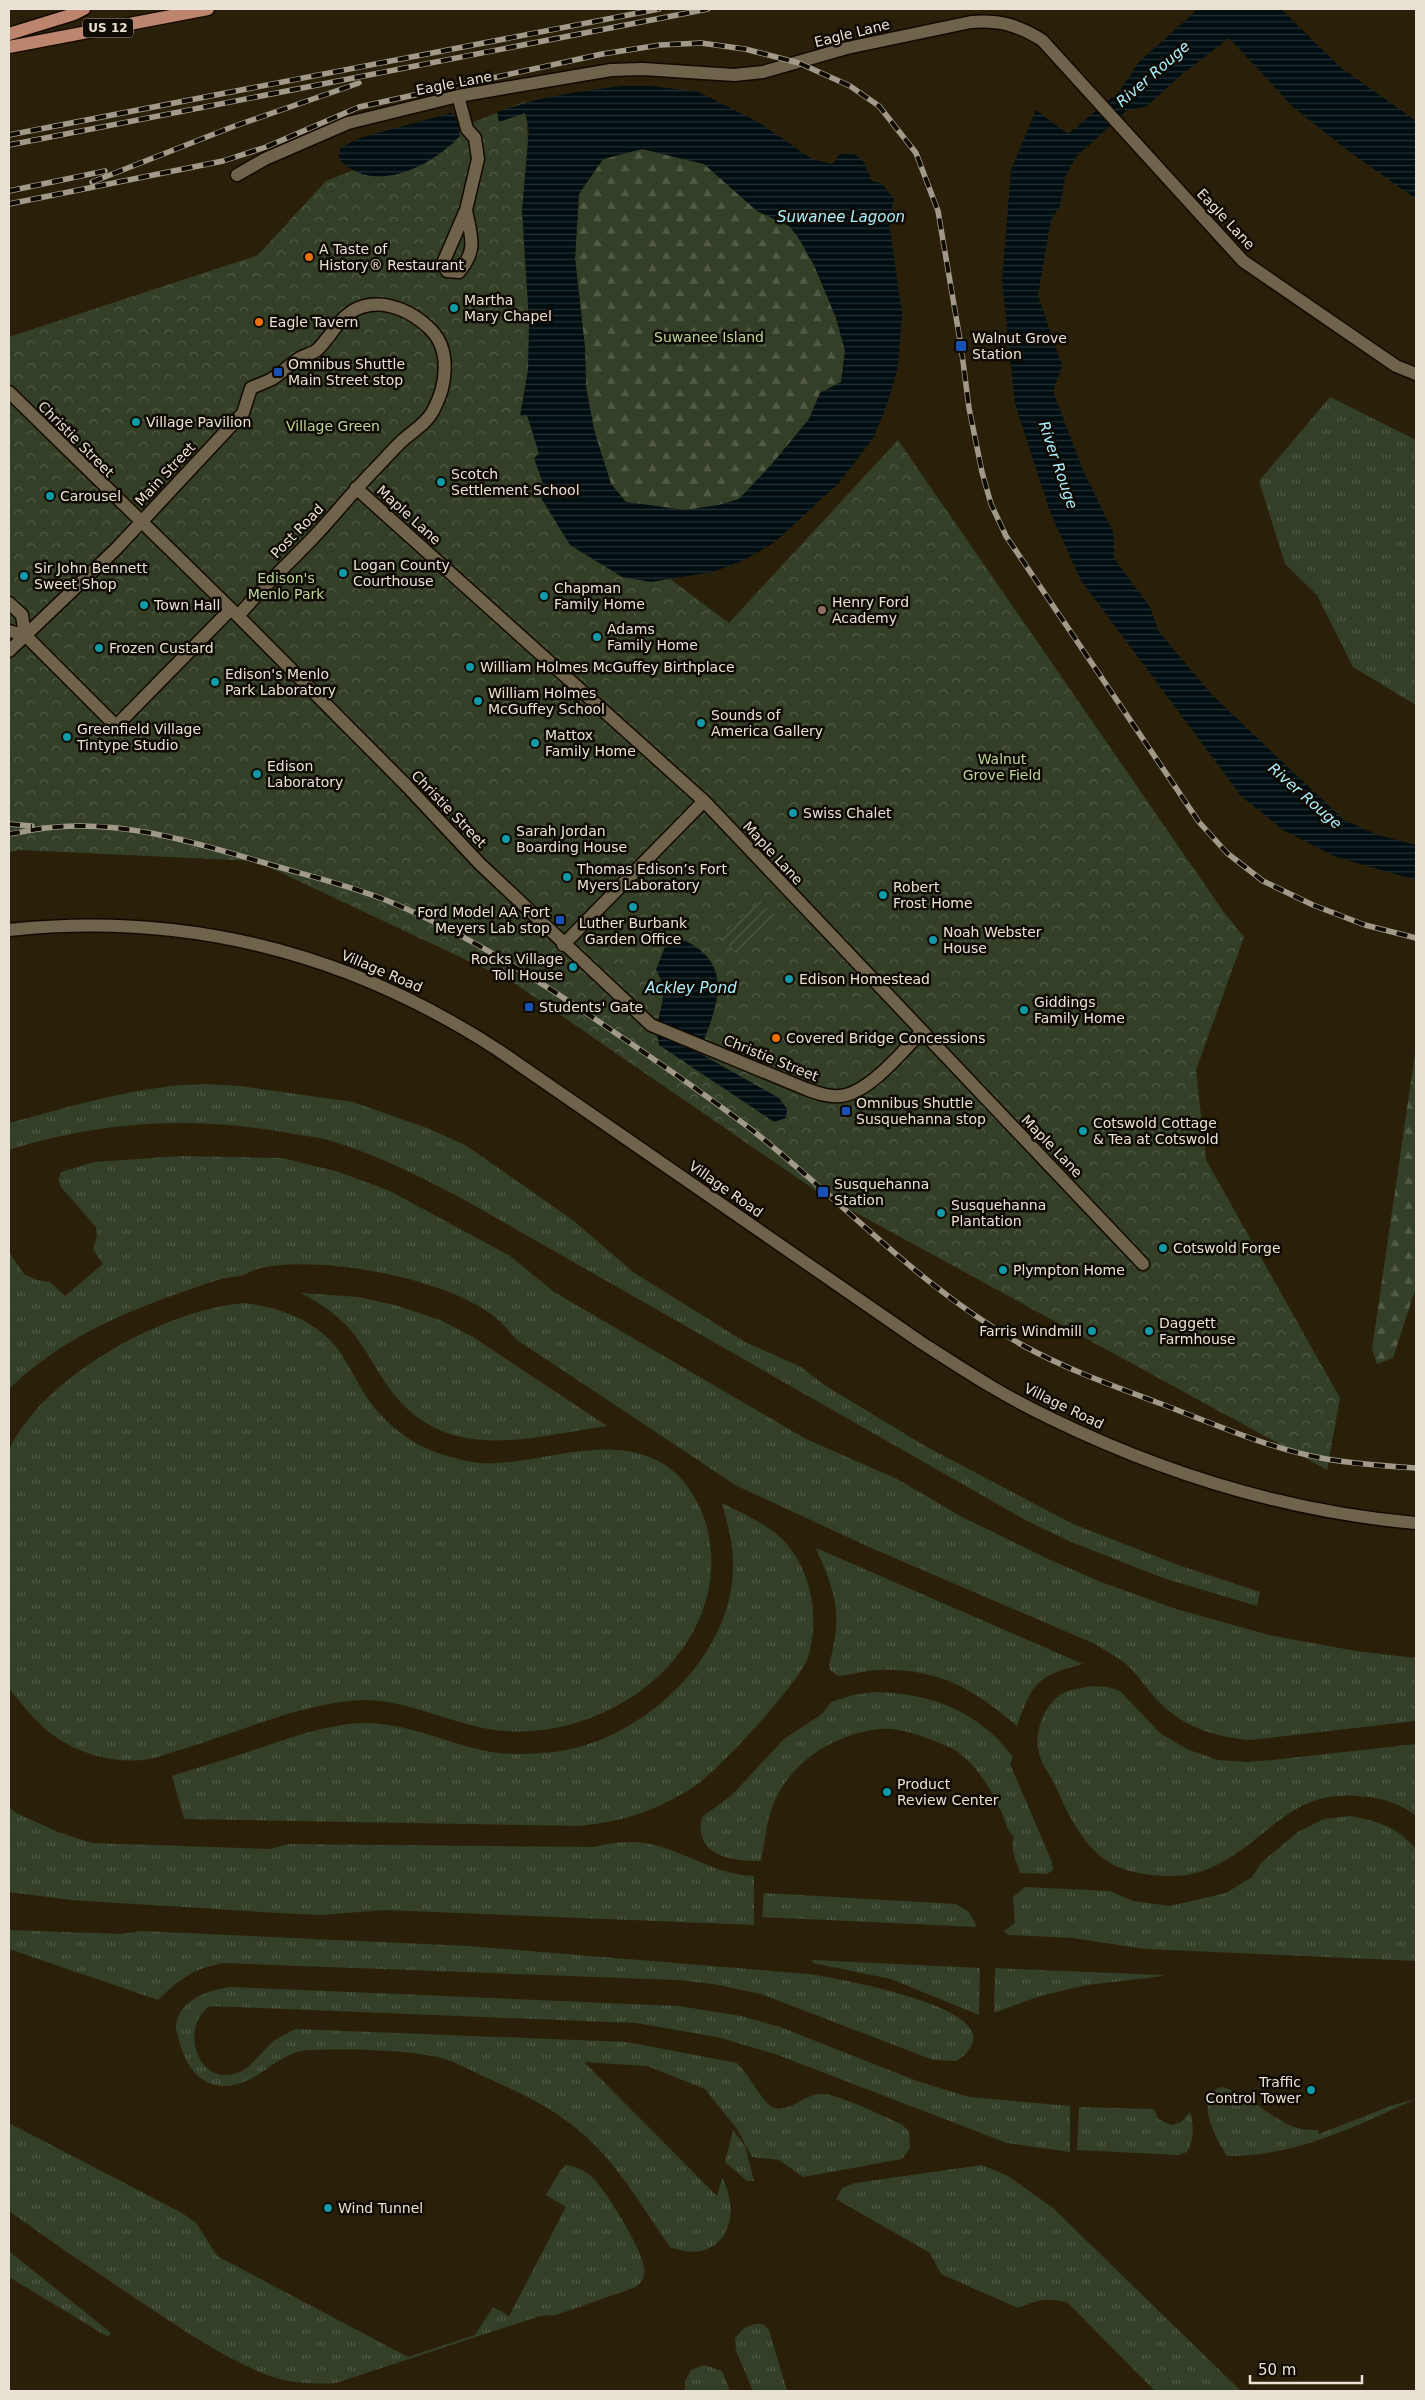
<svg xmlns="http://www.w3.org/2000/svg" width="1425" height="2400" font-family="'DejaVu Sans',sans-serif">
<style>
.grass{fill:url(#grass-tufts)}
.forest{fill:url(#forest-firs)}
.park{fill:url(#park-crowns)}
.garden{fill:url(#garden-furrows)}
.water{fill:url(#water-rules);fill-rule:evenodd}
.lines{fill:none;stroke-linecap:round;stroke-linejoin:round}
.minor-casing{stroke:#130900;stroke-width:15}
.tertiary-casing{stroke:#130900;stroke-width:15}
.primary-casing{stroke:#130900;stroke-width:15}
.minor{stroke:#6f634b;stroke-width:12}
.tertiary{stroke:#6f634b;stroke-width:12}
.primary{stroke:#bd856d;stroke-width:12}
.rail-casing{stroke:#a29a89;stroke-width:5.5}
.rail{stroke:#0f0a03;stroke-width:4;stroke-dasharray:11;stroke-linecap:butt}
.food-dot{fill:#e8710a;stroke:#0f0a03;stroke-width:2}
.culture-dot{fill:#0f9aa8;stroke:#0f0a03;stroke-width:2}
.transit-dot{fill:#1a4fb4;stroke:#0f0a03;stroke-width:2}
.education-dot{fill:#8d6e63;stroke:#0f0a03;stroke-width:2}
.labels{text-anchor:middle;dominant-baseline:central;stroke-width:5;stroke-linejoin:round;paint-order:stroke}
.shield{fill:#0f0a03;stroke:#a8a195;stroke-width:1}
.shield-label{font-size:12px;font-weight:bold;fill:#e9e2d4}
.street-label{font-size:14px;fill:#e9e2d4;stroke:#0f0a03}
.poi-label{font-size:14px;fill:#e9e2d4;stroke:#0f0a03;text-anchor:start}
.park-label{font-size:14px;fill:#bad799;stroke:#0f0a03}
.water-label{font-size:15px;font-style:italic;fill:#acf0fd;stroke:#0f0a03}
</style>
<defs>
<pattern id="grass-tufts" width="24" height="20" patternUnits="userSpaceOnUse" patternTransform="scale(1.25)"><rect width="24" height="20" fill="#343f27"/><path d="M3 7l-1-3M5 7V3M7 7l1-3M15 17l-1-3M17 17v-4M19 17l1-3" fill="none" stroke="#515a45"/></pattern>
<pattern id="forest-firs" width="22" height="20" patternUnits="userSpaceOnUse" patternTransform="scale(1.25)"><rect width="22" height="20" fill="#343f27"/><path d="M5 1l3.5 6h-7zM16 11l3.5 6h-7z" fill="#515a45"/></pattern>
<pattern id="park-crowns" width="20" height="18" patternUnits="userSpaceOnUse" patternTransform="scale(1.25)"><rect width="20" height="18" fill="#343f27"/><path d="M2 6a3 3 0 1 1 6 0M12 15a3 3 0 1 1 6 0" fill="none" stroke="#515a45"/></pattern>
<pattern id="garden-furrows" width="10" height="10" patternUnits="userSpaceOnUse" patternTransform="scale(1.25)"><rect width="10" height="10" fill="#343f27"/><path d="M-1 1l2-2M0 10L10 0M9 11l2-2" fill="none" stroke="#515a45"/></pattern>
<pattern id="water-rules" width="6" height="5" patternUnits="userSpaceOnUse" patternTransform="scale(1.25)"><rect width="6" height="5" fill="#000e12"/><path d="M0 2.5h6" fill="none" stroke="#253134"/></pattern>
</defs>
<rect width="100%" height="100%" fill="#2a200a"/>
<path class="grass" d="M1330,397L1416,440V705L1353,667L1317,595L1285,564L1259,481Z
M206,1084L240,1086L353,1102L430,1129L467,1146L574,1221L633,1272L745,1342L801,1367L826,1386L925,1446L1073,1524L1181,1566L1260,1592L1257,1606L1163,1578L1069,1541L1027,1521L470,1203C424,1178 375,1153 324,1139C311,1136 296,1135 283,1132C189,1116 100,1121 9,1150V1123C74,1106 138,1085 206,1084Z
M181,1156L282,1158L339,1172L390,1191L510,1256L554,1292L806,1439L897,1479L962,1517L1048,1559L1101,1582L1176,1609L1269,1635L1356,1651L1416,1658V1721L1250,1740C1214,1737 1183,1727 1157,1700C1147,1689 1138,1675 1127,1665C1118,1657 1105,1651 1095,1644L869,1547L737,1486L517,1340C510,1333 504,1324 496,1318C448,1278 321,1255 261,1268C255,1269 249,1273 243,1275C236,1277 229,1277 221,1279C142,1305 70,1330 9,1389V1252L24,1274L37,1280L50,1282L65,1296L103,1264L93,1249L97,1236L96,1227L61,1187L58,1180L61,1172L94,1162Z
M301,1293L358,1297L395,1305L440,1320L473,1337L607,1426C520,1439 437,1467 381,1376C355,1333 347,1318 301,1293Z
M245,1303C272,1307 296,1313 318,1330C341,1346 350,1370 364,1393C382,1421 409,1444 441,1454C460,1460 478,1465 498,1463C551,1460 610,1435 660,1462C691,1479 709,1518 711,1552C718,1666 593,1747 489,1729C441,1721 398,1695 349,1701C292,1707 237,1733 183,1749C172,1752 160,1757 149,1759C115,1765 74,1753 48,1731C33,1719 21,1703 9,1689V1450C44,1375 166,1309 245,1303Z
M722,1503C741,1513 768,1524 783,1540C812,1570 820,1619 808,1657C800,1682 727,1760 705,1778C694,1788 677,1797 663,1804C637,1817 607,1823 579,1826L184,1819L172,1776C204,1766 235,1756 266,1746C297,1735 328,1725 361,1723C416,1721 464,1755 519,1754C539,1754 561,1752 579,1747C656,1726 731,1651 733,1569C734,1546 728,1525 722,1503Z
M816,1548L1083,1664C1037,1676 1033,1682 1017,1726C972,1688 938,1668 877,1670C863,1671 851,1675 838,1676L830,1670L829,1665C843,1614 836,1594 816,1548Z
M1092,1686L1108,1687L1120,1691L1161,1734L1189,1750L1218,1760L1246,1762L1272,1760L1416,1744V1816C1403,1805 1385,1799 1368,1797C1288,1785 1270,1843 1208,1869C1184,1879 1159,1877 1134,1872C1090,1864 1070,1819 1054,1783C1049,1773 1041,1763 1039,1753C1034,1733 1043,1707 1060,1695C1069,1689 1081,1688 1092,1686Z
M877,1692C933,1694 978,1711 1013,1757L1010,1764L1052,1862L1053,1870L1047,1874L1020,1873C1016,1859 1010,1851 1014,1836C1006,1831 1006,1821 1002,1813C991,1789 977,1765 955,1750C950,1747 943,1745 937,1742C920,1735 898,1727 879,1729C836,1734 795,1759 776,1798C767,1817 765,1840 761,1861C732,1861 693,1856 702,1817L732,1795L784,1739L822,1714L831,1702L853,1695Z
M9,1807L16,1813L58,1832L92,1843L269,1849L289,1844L594,1847C665,1827 692,1872 754,1876V1925L384,1910L321,1915L278,1913L71,1900L9,1892Z
M1351,1816C1380,1822 1396,1826 1416,1849V1961L1145,1949L1073,1938L1008,1935L1004,1931L1015,1923L1013,1897L1025,1887L1110,1891L1133,1901L1170,1906L1226,1893L1252,1877L1262,1862L1298,1832L1324,1819Z
M764,1893L956,1904L969,1912L977,1927L762,1917Z
M9,1930L121,1934L141,1931L468,1946L809,1974C835,1978 983,2004 973,2041C970,2050 965,2056 956,2061L933,2060L761,1994L713,1984L678,1980L223,1963C193,1969 179,1979 158,2000L9,1949Z
M812,1960L980,1968L979,2015L891,1979L813,1963Z
M995,1968L1162,1975L1164,1976L1087,1985L1040,1996L996,2012H994Z
M232,1987L678,2006L741,2016L780,2027L917,2081L969,2097L1070,2106V2152L1007,2143L775,2054L717,2037L636,2023L210,2006C182,2025 194,2076 227,2075C250,2074 258,2053 275,2040C281,2036 289,2033 295,2029L627,2042L737,2063C747,2072 764,2104 772,2107C789,2114 803,2095 819,2094C836,2092 884,2117 902,2124L909,2132L910,2148L902,2159L803,2177L779,2160L752,2157L737,2129L705,2089L647,2066L584,2062L717,2196L722,2178C745,2220 720,2267 670,2247C649,2217 630,2185 606,2157C569,2116 536,2100 487,2078C471,2071 455,2061 438,2057C395,2049 348,2049 305,2050C274,2055 256,2087 222,2086C197,2085 184,2061 179,2040C178,2035 175,2029 176,2025C179,1999 211,1989 232,1987Z
M1222,2087C1247,2094 1265,2113 1287,2124C1297,2129 1307,2130 1318,2130L1319,2134L1393,2105L1416,2099C1356,2126 1295,2157 1227,2156C1217,2141 1191,2093 1222,2087Z
M1079,2107L1154,2109L1158,2119L1171,2125L1181,2122L1190,2112C1194,2127 1194,2139 1187,2152L1178,2155L1077,2150Z
M9,2123L182,2213L197,2224L217,2256L408,2357L475,2335L493,2307L509,2316L566,2207L546,2195L560,2171L566,2165C577,2167 585,2170 593,2178C607,2192 642,2249 644,2268C646,2276 642,2282 636,2287L556,2315L540,2316L336,2383C318,2384 298,2384 280,2379C234,2365 193,2336 153,2310C105,2278 56,2245 9,2211Z
M733,2130L745,2146L754,2181H747L725,2162Z
M982,2165L1008,2176L1053,2208L1241,2391H1155L1068,2303C1047,2297 1038,2300 1018,2308L941,2274L930,2253L836,2199L842,2188L855,2183Z
M9,2251L111,2333L108,2337L9,2277Z
M755,2324H763L769,2330L787,2391H753L736,2351L735,2338L744,2328Z
M704,2365L722,2371L730,2391H685V2381L691,2370Z"/>
<path class="forest" d="M642,149L704,164L757,211L789,225L798,237L814,265L836,318L845,351L841,382L820,393L809,419L772,464L739,499L719,505L685,510L626,502L611,484L594,430L586,387L585,348L575,258L579,194L603,159Z
M1416,1047V1287L1393,1358L1377,1364L1372,1349Z"/>
<path class="park" d="M526,101L543,484L729,623L898,440L1223,911L1244,937L1196,1070L1206,1160L1340,1398L1327,1470L818,1192L511,981L256,861L20,850L9,852V337L258,255L326,181Z"/>
<path class="garden" d="M760,900L779,920L740,957L721,937Z"/>
<path class="water" d="M1198,9H1281L1340,67L1416,121V199L1351,153L1293,107L1229,38L1180,76L1147,106L1126,111L1076,157L1065,177L1060,206L1051,220L1038,295L1062,366L1053,391L1082,468L1114,534V558L1150,607L1159,632L1213,696L1344,820L1378,835L1416,845V880L1336,857L1283,830L1241,796L1080,579L1049,509L1015,404L1002,281L1011,170L1036,110L1068,134L1119,92L1139,62Z
M622,86H652L699,92L760,123L812,159L832,164L840,154L853,153L864,162L872,181L881,183L894,199L889,221L902,313L898,367L888,401L874,437L839,483L775,542L744,560L713,572L651,582L622,577L570,545L535,488L543,484L534,458L539,454L527,415L520,416L528,370L529,322L522,211L529,128L525,113L499,122L497,112C538,97 579,91 622,86ZM642,149L704,164L757,211L789,226L798,237L814,265L836,318L845,351L841,382L820,393L809,419L772,464L739,499L719,505L685,510L626,502L611,484L594,430L586,387L585,348L575,258L579,194L603,159Z
M450,113L457,116L460,136C431,167 373,196 339,159L340,148L360,138Z
M681,939C739,964 715,1010 699,1053L779,1098L787,1109L786,1118L774,1122L659,1045C651,1014 674,1000 656,970L665,947Z"/>
<g class="lines">
<defs>
<path id="minor" d="M458,96L467,129L475,138L478,159L466,210L443,263L447,271L459,272C478,249 471,237 466,210
M237,175L265,159L348,123L458,96L611,70L643,69L734,75L763,72L847,48L971,22C1000,20 1018,25 1042,40L1243,261L1396,366L1416,374
M9,392L238,616L406,785L480,864L651,1025L806,1089C817,1093 828,1097 840,1096C868,1094 903,1051 922,1031
M356,488L704,801L1143,1264
M9,603L22,615L25,635
M9,631L25,635L116,726L230,610
M9,651L116,549L243,413L251,388C258,385 266,382 272,379C282,373 290,364 300,358C305,355 312,354 317,350C334,334 341,309 370,305C391,302 413,313 428,327C452,348 447,385 433,411C426,424 414,430 403,440C394,448 386,458 377,467C354,490 334,516 311,540C287,565 261,589 238,616
M563,945L704,801"/>
<path id="tertiary" d="M9,930C186,911 349,953 498,1050L922,1343C964,1370 1005,1397 1050,1418C1165,1474 1289,1512 1416,1523"/>
<path id="primary" d="M9,34L74,14L84,9
M9,47L208,9"/>
</defs>
<use href="#minor" class="minor-casing"/>
<use href="#tertiary" class="tertiary-casing"/>
<use href="#primary" class="primary-casing"/>
<use href="#minor" class="minor"/>
<use href="#tertiary" class="tertiary"/>
<use href="#primary" class="primary"/>
<defs>
<path id="rail" d="M9,135L659,9
M9,145L708,9
M92,182L232,127L359,83
M9,191L105,171
M9,204L223,161L266,147L359,107L602,54L660,45L701,43L745,49L799,63L850,86L879,106L916,153L938,211L961,346L969,408L982,472L991,504L1006,536L1199,822L1227,853L1263,881L1313,905L1365,925L1416,938
M9,824L32,826
M9,834C24,832 40,828 56,827C126,821 192,842 258,861C301,874 346,884 388,901C468,934 543,983 614,1032C662,1065 711,1098 757,1134C846,1205 923,1290 1024,1346C1066,1369 1111,1385 1156,1402C1210,1422 1264,1447 1321,1458C1353,1464 1384,1466 1416,1468"/>
</defs>
<use href="#rail" class="rail-casing"/>
<use href="#rail" class="rail"/>
</g>
<g class="food-dot">
<circle cx="309" cy="257" r="5"/>
<circle cx="259" cy="322" r="5"/>
<circle cx="776" cy="1038" r="5"/>
</g>
<g class="culture-dot">
<circle cx="454" cy="308" r="5"/>
<circle cx="136" cy="422" r="5"/>
<circle cx="441" cy="482" r="5"/>
<circle cx="50" cy="496" r="5"/>
<circle cx="343" cy="573" r="5"/>
<circle cx="24" cy="576" r="5"/>
<circle cx="544" cy="596" r="5"/>
<circle cx="144" cy="605" r="5"/>
<circle cx="597" cy="637" r="5"/>
<circle cx="99" cy="648" r="5"/>
<circle cx="470" cy="667" r="5"/>
<circle cx="215" cy="682" r="5"/>
<circle cx="478" cy="701" r="5"/>
<circle cx="701" cy="723" r="5"/>
<circle cx="67" cy="737" r="5"/>
<circle cx="535" cy="743" r="5"/>
<circle cx="257" cy="774" r="5"/>
<circle cx="793" cy="813" r="5"/>
<circle cx="506" cy="839" r="5"/>
<circle cx="567" cy="877" r="5"/>
<circle cx="883" cy="895" r="5"/>
<circle cx="633" cy="907" r="5"/>
<circle cx="933" cy="940" r="5"/>
<circle cx="573" cy="967" r="5"/>
<circle cx="789" cy="979" r="5"/>
<circle cx="1024" cy="1010" r="5"/>
<circle cx="1083" cy="1131" r="5"/>
<circle cx="941" cy="1213" r="5"/>
<circle cx="1163" cy="1248" r="5"/>
<circle cx="1003" cy="1270" r="5"/>
<circle cx="1092" cy="1331" r="5"/>
<circle cx="1149" cy="1331" r="5"/>
<circle cx="887" cy="1792" r="5"/>
<circle cx="1311" cy="2090" r="5"/>
<circle cx="328" cy="2208" r="5"/>
</g>
<g class="transit-dot">
<rect x="955" y="340" width="12" height="12" rx="2.5"/>
<rect x="273" y="367" width="10" height="10" rx="2.5"/>
<rect x="555" y="915" width="10" height="10" rx="2.5"/>
<rect x="524" y="1002" width="10" height="10" rx="2.5"/>
<rect x="841" y="1106" width="10" height="10" rx="2.5"/>
<rect x="817" y="1186" width="12" height="12" rx="2.5"/>
</g>
<circle class="education-dot" cx="822" cy="610" r="5"/>
<g class="labels">
<rect class="shield" x="83" y="18.5" width="50" height="19" rx="4"/>
<g class="shield-label">
<text x="108" y="28">US 12</text>
</g>
<g class="street-label">
<text transform="translate(852 33) rotate(-14)">Eagle Lane</text>
<text transform="translate(454 83) rotate(-11)">Eagle Lane</text>
<text transform="translate(1226 219) rotate(47)">Eagle Lane</text>
<text transform="translate(76 439) rotate(45)">Christie Street</text>
<text transform="translate(165 474) rotate(-47)">Main Street</text>
<text transform="translate(409 515) rotate(42)">Maple Lane</text>
<text transform="translate(297 531) rotate(-46)">Post Road</text>
<text transform="translate(449 809) rotate(46)">Christie Street</text>
<text transform="translate(773 853) rotate(47)">Maple Lane</text>
<text transform="translate(382 971) rotate(23)">Village Road</text>
<text transform="translate(771 1058) rotate(22)">Christie Street</text>
<text transform="translate(1052 1146) rotate(46)">Maple Lane</text>
<text transform="translate(726 1189) rotate(35)">Village Road</text>
<text transform="translate(1064 1406) rotate(26)">Village Road</text>
</g>
<g class="poi-label">
<text x="319" y="249">A Taste of<tspan x="319" dy="16">History® Restaurant</tspan></text>
<text x="464" y="300">Martha<tspan x="464" dy="16">Mary Chapel</tspan></text>
<text x="269" y="322">Eagle Tavern</text>
<text x="972" y="338">Walnut Grove<tspan x="972" dy="16">Station</tspan></text>
<text x="288" y="364">Omnibus Shuttle<tspan x="288" dy="16">Main Street stop</tspan></text>
<text x="146" y="422">Village Pavilion</text>
<text x="451" y="474">Scotch<tspan x="451" dy="16">Settlement School</tspan></text>
<text x="60" y="496">Carousel</text>
<text x="353" y="565">Logan County<tspan x="353" dy="16">Courthouse</tspan></text>
<text x="34" y="568">Sir John Bennett<tspan x="34" dy="16">Sweet Shop</tspan></text>
<text x="554" y="588">Chapman<tspan x="554" dy="16">Family Home</tspan></text>
<text x="832" y="602">Henry Ford<tspan x="832" dy="16">Academy</tspan></text>
<text x="154" y="605">Town Hall</text>
<text x="607" y="629">Adams<tspan x="607" dy="16">Family Home</tspan></text>
<text x="109" y="648">Frozen Custard</text>
<text x="480" y="667">William Holmes McGuffey Birthplace</text>
<text x="225" y="674">Edison's Menlo<tspan x="225" dy="16">Park Laboratory</tspan></text>
<text x="488" y="693">William Holmes<tspan x="488" dy="16">McGuffey School</tspan></text>
<text x="711" y="715">Sounds of<tspan x="711" dy="16">America Gallery</tspan></text>
<text x="77" y="729">Greenfield Village<tspan x="77" dy="16">Tintype Studio</tspan></text>
<text x="545" y="735">Mattox<tspan x="545" dy="16">Family Home</tspan></text>
<text x="267" y="766">Edison<tspan x="267" dy="16">Laboratory</tspan></text>
<text x="803" y="813">Swiss Chalet</text>
<text x="516" y="831">Sarah Jordan<tspan x="516" dy="16">Boarding House</tspan></text>
<text x="577" y="869">Thomas Edison’s Fort<tspan x="577" dy="16">Myers Laboratory</tspan></text>
<text x="893" y="887">Robert<tspan x="893" dy="16">Frost Home</tspan></text>
<text x="550" y="912" text-anchor="end">Ford Model AA Fort<tspan x="550" dy="16">Meyers Lab stop</tspan></text>
<text x="633" y="923" text-anchor="middle">Luther Burbank<tspan x="633" dy="16">Garden Office</tspan></text>
<text x="943" y="932">Noah Webster<tspan x="943" dy="16">House</tspan></text>
<text x="563" y="959" text-anchor="end">Rocks Village<tspan x="563" dy="16">Toll House</tspan></text>
<text x="799" y="979">Edison Homestead</text>
<text x="1034" y="1002">Giddings<tspan x="1034" dy="16">Family Home</tspan></text>
<text x="539" y="1007">Students' Gate</text>
<text x="786" y="1038">Covered Bridge Concessions</text>
<text x="856" y="1103">Omnibus Shuttle<tspan x="856" dy="16">Susquehanna stop</tspan></text>
<text x="1093" y="1123">Cotswold Cottage<tspan x="1093" dy="16">&amp; Tea at Cotswold</tspan></text>
<text x="834" y="1184">Susquehanna<tspan x="834" dy="16">Station</tspan></text>
<text x="951" y="1205">Susquehanna<tspan x="951" dy="16">Plantation</tspan></text>
<text x="1173" y="1248">Cotswold Forge</text>
<text x="1013" y="1270">Plympton Home</text>
<text x="1159" y="1323">Daggett<tspan x="1159" dy="16">Farmhouse</tspan></text>
<text x="1082" y="1331" text-anchor="end">Farris Windmill</text>
<text x="897" y="1784">Product<tspan x="897" dy="16">Review Center</tspan></text>
<text x="1301" y="2082" text-anchor="end">Traffic<tspan x="1301" dy="16">Control Tower</tspan></text>
<text x="338" y="2208">Wind Tunnel</text>
</g>
<g class="park-label">
<text x="709" y="337">Suwanee Island</text>
<text x="333" y="426">Village Green</text>
<text x="286" y="578">Edison's<tspan x="286" dy="16">Menlo Park</tspan></text>
<text x="1002" y="759">Walnut<tspan x="1002" dy="16">Grove Field</tspan></text>
</g>
<g class="water-label">
<text transform="translate(1153 74) rotate(-41)">River Rouge</text>
<text x="841" y="217">Suwanee Lagoon</text>
<text transform="translate(1058 465) rotate(71)">River Rouge</text>
<text transform="translate(1305 796) rotate(41)">River Rouge</text>
<text x="691" y="988">Ackley Pond</text>
</g>
</g>
<rect width="1425" height="2400" fill="none" stroke="#e9e2d4" stroke-width="20"/>
<path d="M1250 2375v8h112v-8" fill="none" stroke="#e9e2d4" stroke-width="2.5"/>
<text x="1258" y="2375" font-size="15" fill="#e9e2d4" stroke="#0f0a03" stroke-width="4" paint-order="stroke">50 m</text>
</svg>
